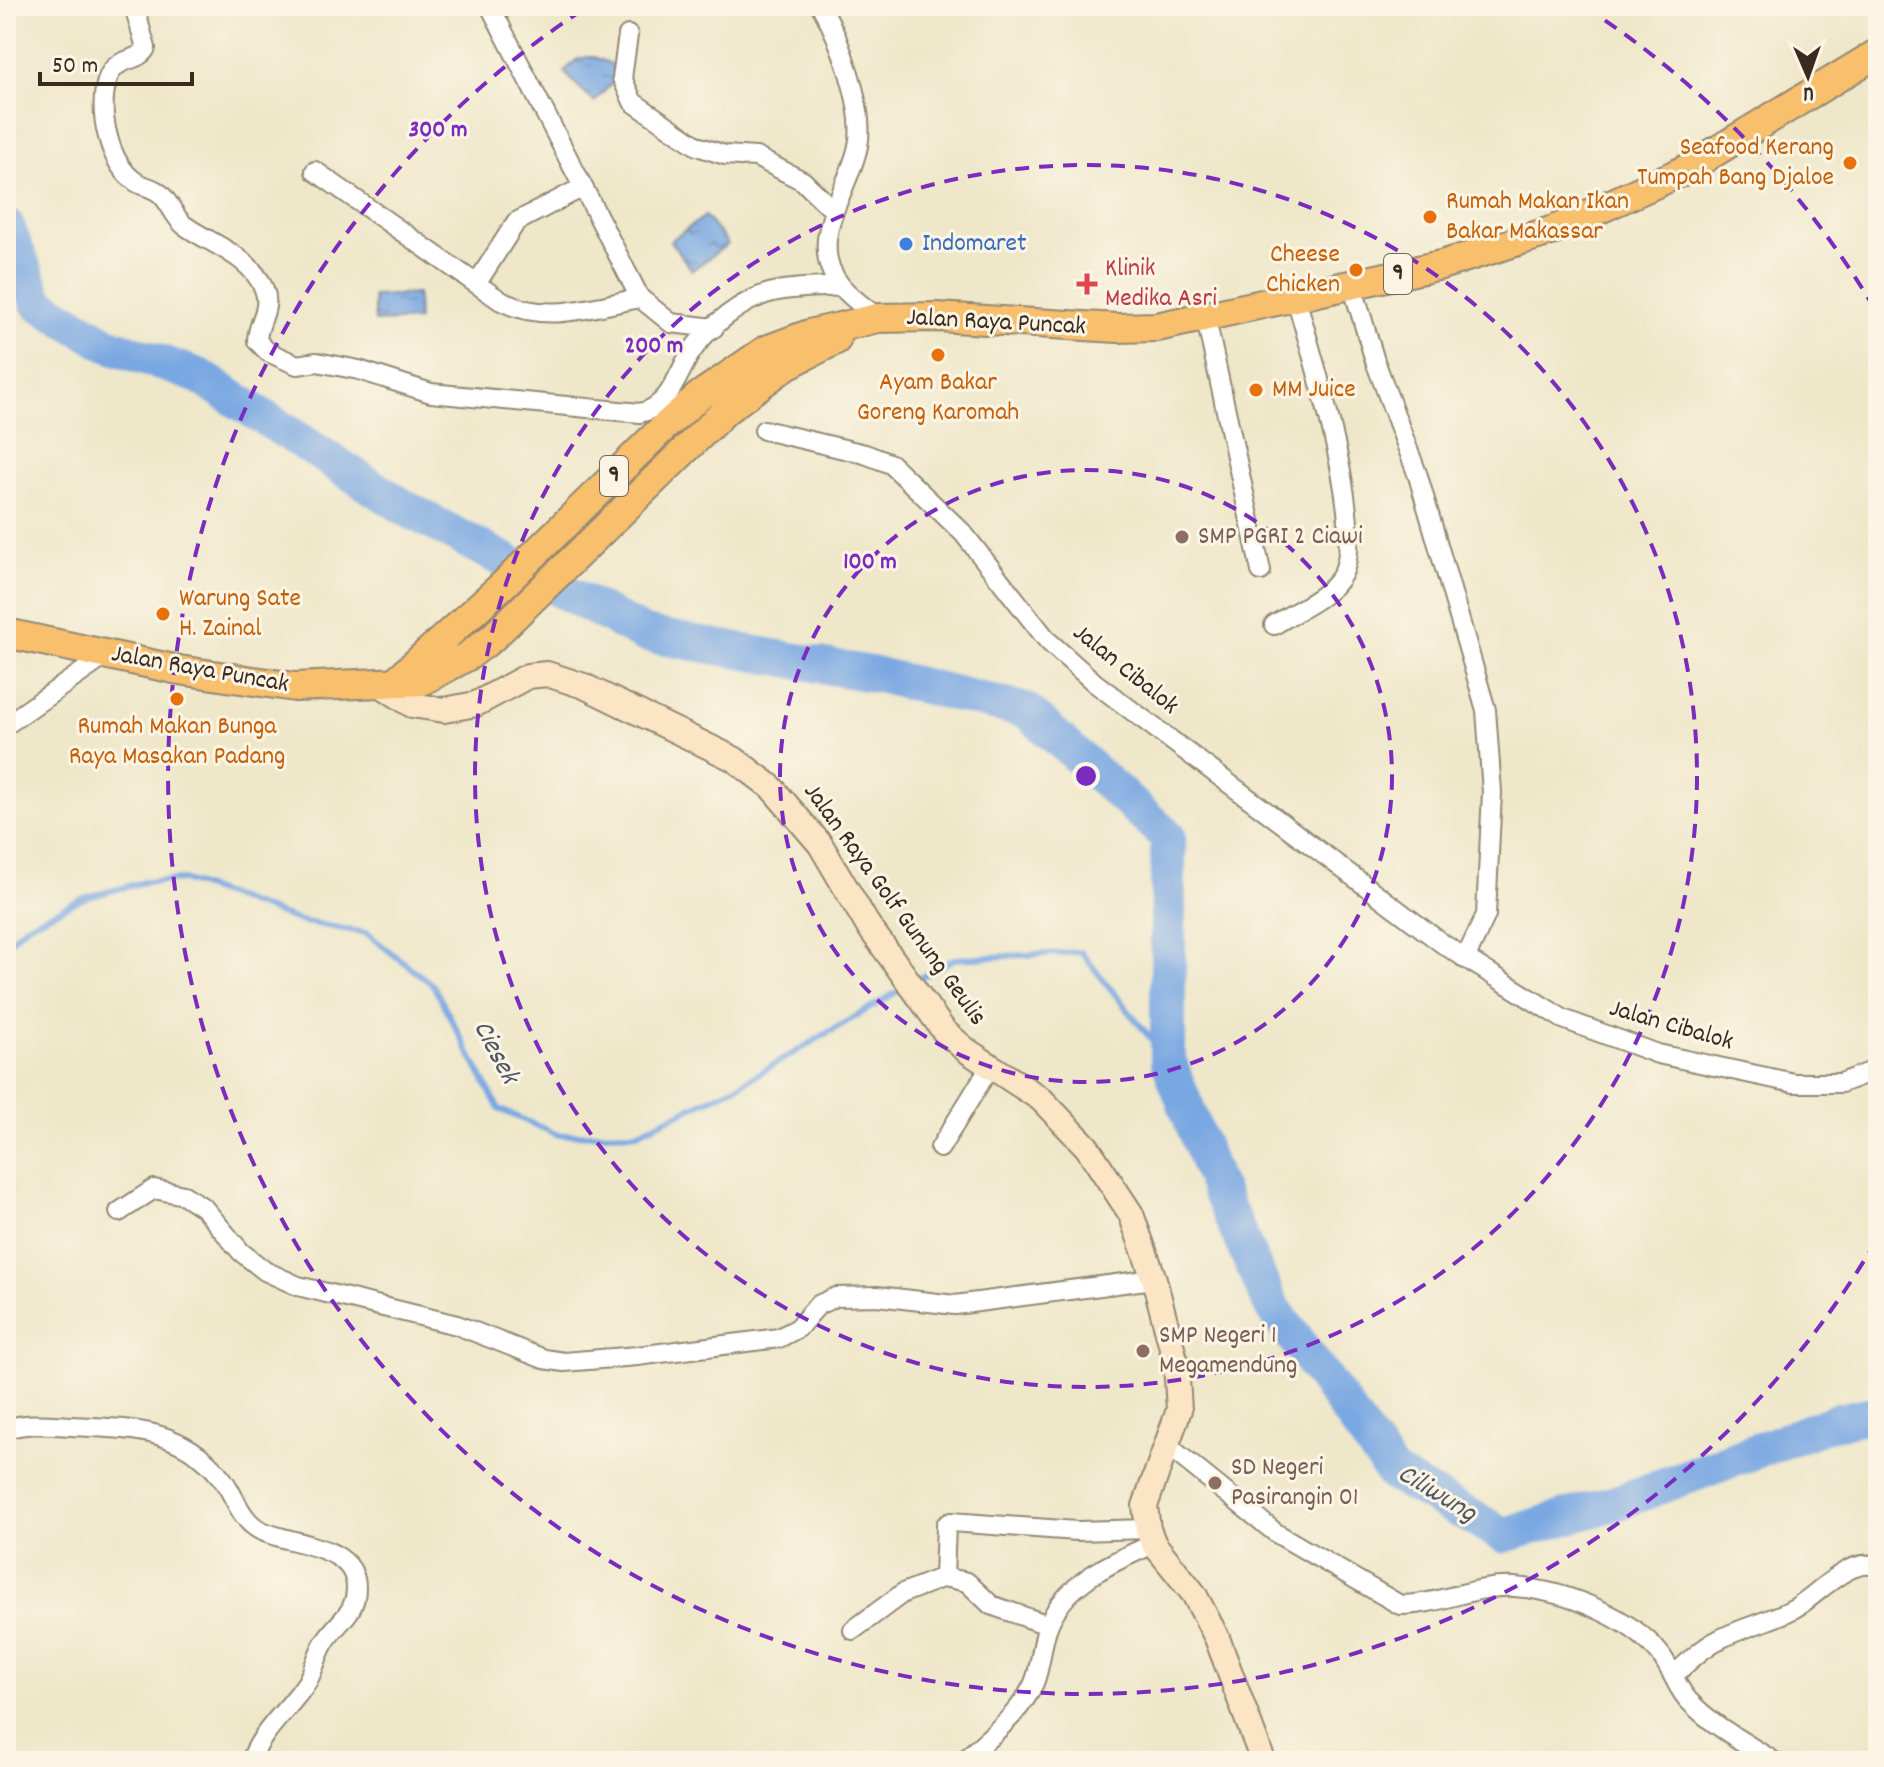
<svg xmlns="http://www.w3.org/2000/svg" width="1884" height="1767" font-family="Dekko,sans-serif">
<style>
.water{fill:url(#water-ripples);stroke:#5a6880;stroke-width:2}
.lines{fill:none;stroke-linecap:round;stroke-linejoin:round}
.stream{stroke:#79a7e2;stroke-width:6}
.river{stroke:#79a7e2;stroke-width:36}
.minor-casing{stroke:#948874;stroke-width:22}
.secondary-casing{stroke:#948874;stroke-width:28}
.trunk-casing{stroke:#948874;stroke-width:32}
.minor{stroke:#fff;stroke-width:18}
.secondary{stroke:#fce5c4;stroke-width:24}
.trunk{stroke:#f8bf6c;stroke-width:28}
.ring{fill:none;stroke:#7b2cbf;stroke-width:4;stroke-dasharray:14 10}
.food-dot{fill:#e8710a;stroke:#fcf5e5;stroke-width:3}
.shop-dot{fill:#3f7fe0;stroke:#fcf5e5;stroke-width:3}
.health-dot{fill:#e0444e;stroke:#fcf5e5;stroke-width:3}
.education-dot{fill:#8d6e63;stroke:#fcf5e5;stroke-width:3}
.labels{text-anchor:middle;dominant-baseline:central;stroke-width:6;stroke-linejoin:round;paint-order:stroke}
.shield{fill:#fcf5e5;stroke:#75675a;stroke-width:2}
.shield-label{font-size:24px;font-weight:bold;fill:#3b2a1e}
.food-label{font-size:26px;fill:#c56008;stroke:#fcf5e5;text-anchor:start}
.shop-label{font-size:26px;fill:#366cbe;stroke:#fcf5e5;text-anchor:start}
.health-label{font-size:26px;fill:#be3a42;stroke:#fcf5e5;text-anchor:start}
.street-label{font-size:26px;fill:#3b2a1e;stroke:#fcf5e5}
.education-label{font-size:26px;fill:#785e54;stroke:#fcf5e5;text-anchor:start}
.water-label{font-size:28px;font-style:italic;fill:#515663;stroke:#fcf5e5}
.centre{fill:#7b2cbf;stroke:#fcf5e5;stroke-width:4}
.ring-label{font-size:24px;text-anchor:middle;font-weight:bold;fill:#7b2cbf;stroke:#fcf5e5;stroke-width:6;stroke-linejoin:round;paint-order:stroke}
</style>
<defs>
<pattern id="water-ripples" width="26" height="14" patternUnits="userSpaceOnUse" patternTransform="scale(2)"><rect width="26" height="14" fill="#79a7e2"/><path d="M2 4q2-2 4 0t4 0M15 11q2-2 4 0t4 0" fill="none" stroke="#6488b7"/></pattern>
</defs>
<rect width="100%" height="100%" fill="#fcf5e5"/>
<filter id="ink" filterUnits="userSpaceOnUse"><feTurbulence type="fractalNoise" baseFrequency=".0125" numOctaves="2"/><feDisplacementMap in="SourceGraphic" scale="16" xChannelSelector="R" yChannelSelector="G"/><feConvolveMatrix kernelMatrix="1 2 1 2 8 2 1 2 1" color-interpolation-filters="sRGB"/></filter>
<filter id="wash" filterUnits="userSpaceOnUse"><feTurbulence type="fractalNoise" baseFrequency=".006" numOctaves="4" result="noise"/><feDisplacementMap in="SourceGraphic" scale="32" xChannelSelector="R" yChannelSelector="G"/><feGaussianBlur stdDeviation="1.8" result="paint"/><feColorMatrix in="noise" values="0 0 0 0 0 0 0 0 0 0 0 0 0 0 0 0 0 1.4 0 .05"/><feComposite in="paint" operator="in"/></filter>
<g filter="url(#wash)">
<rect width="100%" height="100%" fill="#eee7c9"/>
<path class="water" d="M591,56L612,64L617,78L594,102L564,72L576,60Z
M705,216L728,244L692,270L670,241Z
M417,294L418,320L375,322L373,296Z"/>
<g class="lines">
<path class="stream" d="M6,945L27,925L84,898L144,882L183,880L300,921L366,933L433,985L499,1109L558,1135L637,1133L738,1086L907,986
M916,980L954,959L1081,952L1168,1060"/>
<path class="river" d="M6,225L38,303L107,344L199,376L407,509L644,634L882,676L1027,711L1168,837V1060L1216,1184L1271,1305L1393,1474L1504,1535L1619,1502L1834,1422L1878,1413"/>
</g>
</g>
<g filter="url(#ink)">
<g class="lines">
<defs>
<path id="minor" d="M134,6L146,48C138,64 114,55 107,81C98,111 108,163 136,182C142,186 151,187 158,192C169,199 173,216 184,225C210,244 251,256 264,289C272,310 257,322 257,341L268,352L297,365L317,362L359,370L431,393L640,413C670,406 676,377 690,354C706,328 743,299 773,292C795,287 819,288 841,286
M490,6L640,298L671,323L714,328
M821,6C839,37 866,110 858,146C849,191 804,242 841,286C851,298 866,308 878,318
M628,35L622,78L633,102L697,146L725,155L756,157L803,181L833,210
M315,171L501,301C547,324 591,307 640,298
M477,283L516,222L583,187
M1352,285L1375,361L1418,476L1486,710L1492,792L1486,915L1465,959
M1206,319L1261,571
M764,430L865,454L891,464L963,533L1048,641L1095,683L1443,944L1563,1019L1658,1054L1794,1083H1841L1878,1069
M1274,625C1295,611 1330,597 1342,575C1368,527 1310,351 1295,294
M6,725L108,654
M940,1148L991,1065
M119,1212L154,1189L184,1195L204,1208L241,1252L265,1271L298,1286L457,1325L544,1359L564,1362L637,1356L779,1338L798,1328L818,1305L836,1297L877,1296L955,1305L1154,1279
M6,1429C29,1422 49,1425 72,1426C129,1429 180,1427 220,1476C234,1492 239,1518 258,1529C285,1545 356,1542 356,1588C356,1615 336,1622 324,1643C317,1655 314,1670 307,1682C289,1710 262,1729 251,1761
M1168,1446L1276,1533L1400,1605C1439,1605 1475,1585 1514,1587C1562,1590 1630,1616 1660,1654C1672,1669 1677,1689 1689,1701C1714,1727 1743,1741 1773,1761
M944,1577L946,1525L951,1522L1077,1531L1148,1529
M853,1630L903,1593L944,1577L967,1582L991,1605L1048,1625
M1674,1675C1687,1663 1702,1648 1718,1640C1742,1627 1769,1622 1793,1609C1815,1598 1851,1554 1878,1567
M964,1761C988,1737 1020,1715 1034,1683C1041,1666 1041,1647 1047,1629C1062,1584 1113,1561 1154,1544"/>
<path id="secondary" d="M380,684L412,705L444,710L476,704L528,676L547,674L584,686L734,759L771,787L820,844L867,924L944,1031L966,1050L1041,1099L1087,1147L1131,1214L1154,1279L1176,1363L1179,1410L1145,1506L1148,1529L1154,1544L1194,1594L1217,1638L1263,1761"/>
<path id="trunk" d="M6,633L179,670L295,687L422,681L468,656L492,638L726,410L787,365L836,340
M396,681L504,584L663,428L699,396L766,350L809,334L878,318L937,317L1117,328L1157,327L1441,265L1554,230L1685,170L1878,53"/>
</defs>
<use href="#minor" class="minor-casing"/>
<use href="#secondary" class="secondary-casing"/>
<use href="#trunk" class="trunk-casing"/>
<use href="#minor" class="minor"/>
<use href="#secondary" class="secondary"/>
<use href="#trunk" class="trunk"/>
</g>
</g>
<g class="ring">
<circle cx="1086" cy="776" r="306"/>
<circle cx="1086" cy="776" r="611"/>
<path d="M1876 1241A917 917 0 1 1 587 7M1585 7A917 917 0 0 1 1876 311"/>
</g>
<g class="food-dot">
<circle cx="1850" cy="163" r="8"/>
<circle cx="1430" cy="217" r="8"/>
<circle cx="1356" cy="270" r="8"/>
<circle cx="938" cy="355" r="8"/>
<circle cx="1256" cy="390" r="8"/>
<circle cx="163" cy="614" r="8"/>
<circle cx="177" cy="699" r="8"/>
</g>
<circle class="shop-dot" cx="906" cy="244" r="8"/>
<path class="health-dot" d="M1083 272h8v8h8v8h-8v8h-8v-8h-8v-8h8z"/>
<g class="education-dot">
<circle cx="1182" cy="537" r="8"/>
<circle cx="1143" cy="1351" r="8"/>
<circle cx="1215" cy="1483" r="8"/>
</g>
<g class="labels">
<g class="shield">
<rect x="1384" y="254" width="28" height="40" rx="6"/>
<rect x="600" y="456" width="28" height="40" rx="6"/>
</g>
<g class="shield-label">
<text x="1398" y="274">9</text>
<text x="614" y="476">9</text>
</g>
<g class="food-label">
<text x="1834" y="148" text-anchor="end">Seafood Kerang<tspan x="1834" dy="30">Tumpah Bang Djaloe</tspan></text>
<text x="1446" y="202">Rumah Makan Ikan<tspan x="1446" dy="30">Bakar Makassar</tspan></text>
<text x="1340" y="255" text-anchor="end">Cheese<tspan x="1340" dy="30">Chicken</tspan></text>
<text x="938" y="383" text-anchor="middle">Ayam Bakar<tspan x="938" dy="30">Goreng Karomah</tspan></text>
<text x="1272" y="390">MM Juice</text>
<text x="179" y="599">Warung Sate<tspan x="179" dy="30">H. Zainal</tspan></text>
<text x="177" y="727" text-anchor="middle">Rumah Makan Bunga<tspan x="177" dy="30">Raya Masakan Padang</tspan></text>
</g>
<g class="shop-label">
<text x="922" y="244">Indomaret</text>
</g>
<g class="health-label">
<text x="1105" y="269">Klinik<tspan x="1105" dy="30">Medika Asri</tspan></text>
</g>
<g class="street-label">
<text transform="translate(996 323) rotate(3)">Jalan Raya Puncak</text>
<text transform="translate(200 670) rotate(10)">Jalan Raya Puncak</text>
<text transform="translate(1125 670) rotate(39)">Jalan Cibalok</text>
<text transform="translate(894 905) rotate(54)">Jalan Raya Golf Gunung Geulis</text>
<text transform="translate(1671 1026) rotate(16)">Jalan Cibalok</text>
</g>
<g class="education-label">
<text x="1198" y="537">SMP PGRI 2 Ciawi</text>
<text x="1159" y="1336">SMP Negeri 1<tspan x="1159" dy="30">Megamendung</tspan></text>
<text x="1231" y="1468">SD Negeri<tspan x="1231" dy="30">Pasirangin 01</tspan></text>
</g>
<g class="water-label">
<text transform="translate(494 1053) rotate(62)">Ciesek</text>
<text transform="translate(1436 1495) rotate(31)">Ciliwung</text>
</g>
</g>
<circle cx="1086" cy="776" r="12" class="centre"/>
<g class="ring-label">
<text x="438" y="136">300 m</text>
<text x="654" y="352">200 m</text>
<text x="870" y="568">100 m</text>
</g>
<rect width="1884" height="1767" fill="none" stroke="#fcf5e5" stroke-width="32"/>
<g transform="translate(1808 76) rotate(178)" stroke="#fcf5e5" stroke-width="6" paint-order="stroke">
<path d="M0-6L14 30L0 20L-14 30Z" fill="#3b2a1e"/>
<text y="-12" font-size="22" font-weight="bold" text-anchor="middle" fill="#3b2a1e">U</text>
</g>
<path d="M40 72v12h152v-12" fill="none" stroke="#3b2a1e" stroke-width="4"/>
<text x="52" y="72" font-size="24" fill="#3b2a1e" stroke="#fcf5e5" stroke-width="6" paint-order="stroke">50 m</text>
</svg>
